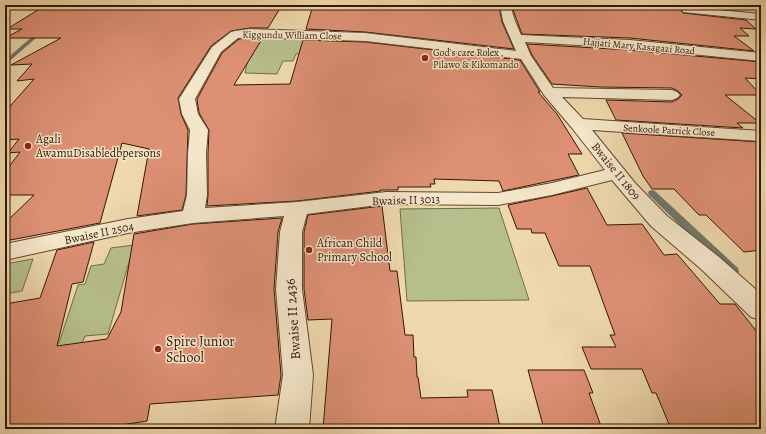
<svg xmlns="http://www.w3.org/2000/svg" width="766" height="434" font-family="Alegreya,serif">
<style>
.green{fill:#b6bf8c;stroke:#756a49}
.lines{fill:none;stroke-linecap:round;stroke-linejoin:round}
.stream{fill:#71776b;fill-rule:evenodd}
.building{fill:#dd9074;stroke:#341506}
.street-casing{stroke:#624630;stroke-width:2}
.street{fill:#f4e6c9;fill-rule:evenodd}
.poi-dot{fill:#8f2418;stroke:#f4e6c9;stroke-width:1.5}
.labels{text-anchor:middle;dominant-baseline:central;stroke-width:3;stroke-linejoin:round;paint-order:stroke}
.far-street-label{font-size:10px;fill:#341506;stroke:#f4e6c9}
.far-poi-label{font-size:10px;fill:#341506;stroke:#f4e6c9;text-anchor:start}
.poi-label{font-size:12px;fill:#341506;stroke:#f4e6c9;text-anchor:start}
.street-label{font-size:12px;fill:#341506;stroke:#f4e6c9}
.near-street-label{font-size:14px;fill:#341506;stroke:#f4e6c9}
.near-poi-label{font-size:14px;fill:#341506;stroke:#f4e6c9;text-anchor:start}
</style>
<rect width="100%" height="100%" fill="#eed8ac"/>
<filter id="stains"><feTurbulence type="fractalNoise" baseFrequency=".005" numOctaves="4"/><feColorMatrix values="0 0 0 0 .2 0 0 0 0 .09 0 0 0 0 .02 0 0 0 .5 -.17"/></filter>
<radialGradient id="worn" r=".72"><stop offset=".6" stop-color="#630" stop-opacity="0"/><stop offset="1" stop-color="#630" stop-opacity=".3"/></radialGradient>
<path class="green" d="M235,38L312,39L306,54H296L293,61H283L277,74L245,73L248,58L221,57Z
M499,208L529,300L407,301L400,209Z
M134,245L108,334L85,336L74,363L5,369L15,350L59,343L78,285L85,284L91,266L104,264L111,248Z
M33,259L22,291L5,294V264Z"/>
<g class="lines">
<path class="stream" d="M40,30L44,31L5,65V60Z
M5,47L10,48L11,49L5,51Z
M652,190L655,191L738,268L739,271L738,274H730L649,195L648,193L649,191Z"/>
</g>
<path class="building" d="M46,5H282L268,28H250L231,31L211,46L178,98L181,114L188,130L186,195L182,210L137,216L149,149L122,143L100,223L5,241V223L34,195H5V172L20,152L8,153L19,139L5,140V112L34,79L17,81L32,64L11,65L61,38H5L22,29H7Z
M313,5L499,6L502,22L514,49L365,32L306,29Z
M532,5L608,7L606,5H731L736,10L687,6L683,7L681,11L683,13L746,20L756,29L740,28L749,36H734L754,51L630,38L522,34L512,7L531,9Z
M250,38L262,39L234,85L290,84L303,40L365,42L520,60L540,92H538L557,114L582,154H568L579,175L503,191L499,181L434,179L435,184H430L431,187H398V190H380L381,191L297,201L207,206L208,195V153L209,130L199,113L197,99L222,53L239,39Z
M527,44L630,50L761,62V79L745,78L761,95H725L760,123H737L743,128L616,120L606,100L672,102L678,99L682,95L678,91L672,88L600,87L552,84L532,55Z
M622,133L760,142L761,250L744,252L706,215H699L674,189H652L643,176Z
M587,188L607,225L642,224L664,255L677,254L720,304H735L761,337V429L701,427L702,429H671L656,393H652L642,369H591L582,347H616L610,335H615L590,266H559L545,233H532L531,229H517L508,205L552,196Z
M382,206L390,271H397L405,335H413L414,357H416L417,377H418L421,398L468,397L467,390H492L500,427H469V429H323L332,319L308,320L304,289V232L308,215Z
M282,218L278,232L274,289L281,375L278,395L150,404L147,421L95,429H5V304L40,298L57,250L94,242L83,282L72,284L57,346L107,339L121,312L134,234L193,224Z
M528,370H584L593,393H589L602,429H544Z"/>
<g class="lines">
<defs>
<path id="street" d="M500,5H510L515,21L521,35L630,40L761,53V61L630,48L525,42L531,56L553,88L672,90L677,92L680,95L677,98L672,100L562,97L583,119L761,131V141L592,130L635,183L667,216L719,257L761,294V320L751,317L701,269L651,226L612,180L552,195L498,205L386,204L307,214L302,232V289L313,375L309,429H275L283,375L276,289L280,232L284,216L193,223L128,233L5,260V244L128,219L183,211L187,195L188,153L190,130L182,114L179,99L212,47L231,32L235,31L250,29L365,33L516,51L503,21ZM250,37L365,41L521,59L544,95L572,128L605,170L552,183L498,193L386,192L297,202L205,208L207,195L206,153L208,130L198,114L195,99L221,52L238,38Z
M687,7L761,14V20L683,12L682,10L683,8Z"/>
</defs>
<use href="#street" class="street-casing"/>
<use href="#street" class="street"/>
</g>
<g class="poi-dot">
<circle cx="425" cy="58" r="4"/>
<circle cx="28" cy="146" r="4"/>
<circle cx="309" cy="250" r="4"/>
<circle cx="158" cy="349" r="4"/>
</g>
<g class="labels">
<g class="far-street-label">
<text transform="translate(292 35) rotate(1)">Kiggundu William Close</text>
<text transform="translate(639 46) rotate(5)">Hajjati Mary Kasagazi Road</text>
<text transform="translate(669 130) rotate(3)">Senkoole Patrick Close</text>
</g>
<g class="far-poi-label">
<text x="433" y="52">God's care Rolex ,<tspan x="433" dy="12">Pilawo &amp; Kikomando</tspan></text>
</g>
<g class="poi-label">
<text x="36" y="139">Agali<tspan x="36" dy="14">AwamuDisabledbpersons</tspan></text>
<text x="317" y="243">African Child<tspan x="317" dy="14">Primary School</tspan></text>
</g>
<g class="street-label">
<text transform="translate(616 171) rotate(51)">Bwaise II 1809</text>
<text transform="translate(406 200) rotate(-2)">Bwaise II 3013</text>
<text transform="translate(99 233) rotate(-12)">Bwaise II 2504</text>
</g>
<g class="near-street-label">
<text transform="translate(293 319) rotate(-94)">Bwaise II 2436</text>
</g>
<g class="near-poi-label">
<text x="166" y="341">Spire Junior<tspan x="166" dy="16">School</tspan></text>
</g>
</g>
<rect width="766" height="434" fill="none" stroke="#eed8ac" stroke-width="20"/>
<rect x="6" y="6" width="754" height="422" fill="none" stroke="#341506" stroke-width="2"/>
<rect x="10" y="10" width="746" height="414" fill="none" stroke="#341506"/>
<rect width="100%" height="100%" filter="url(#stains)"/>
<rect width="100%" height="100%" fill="url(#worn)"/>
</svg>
